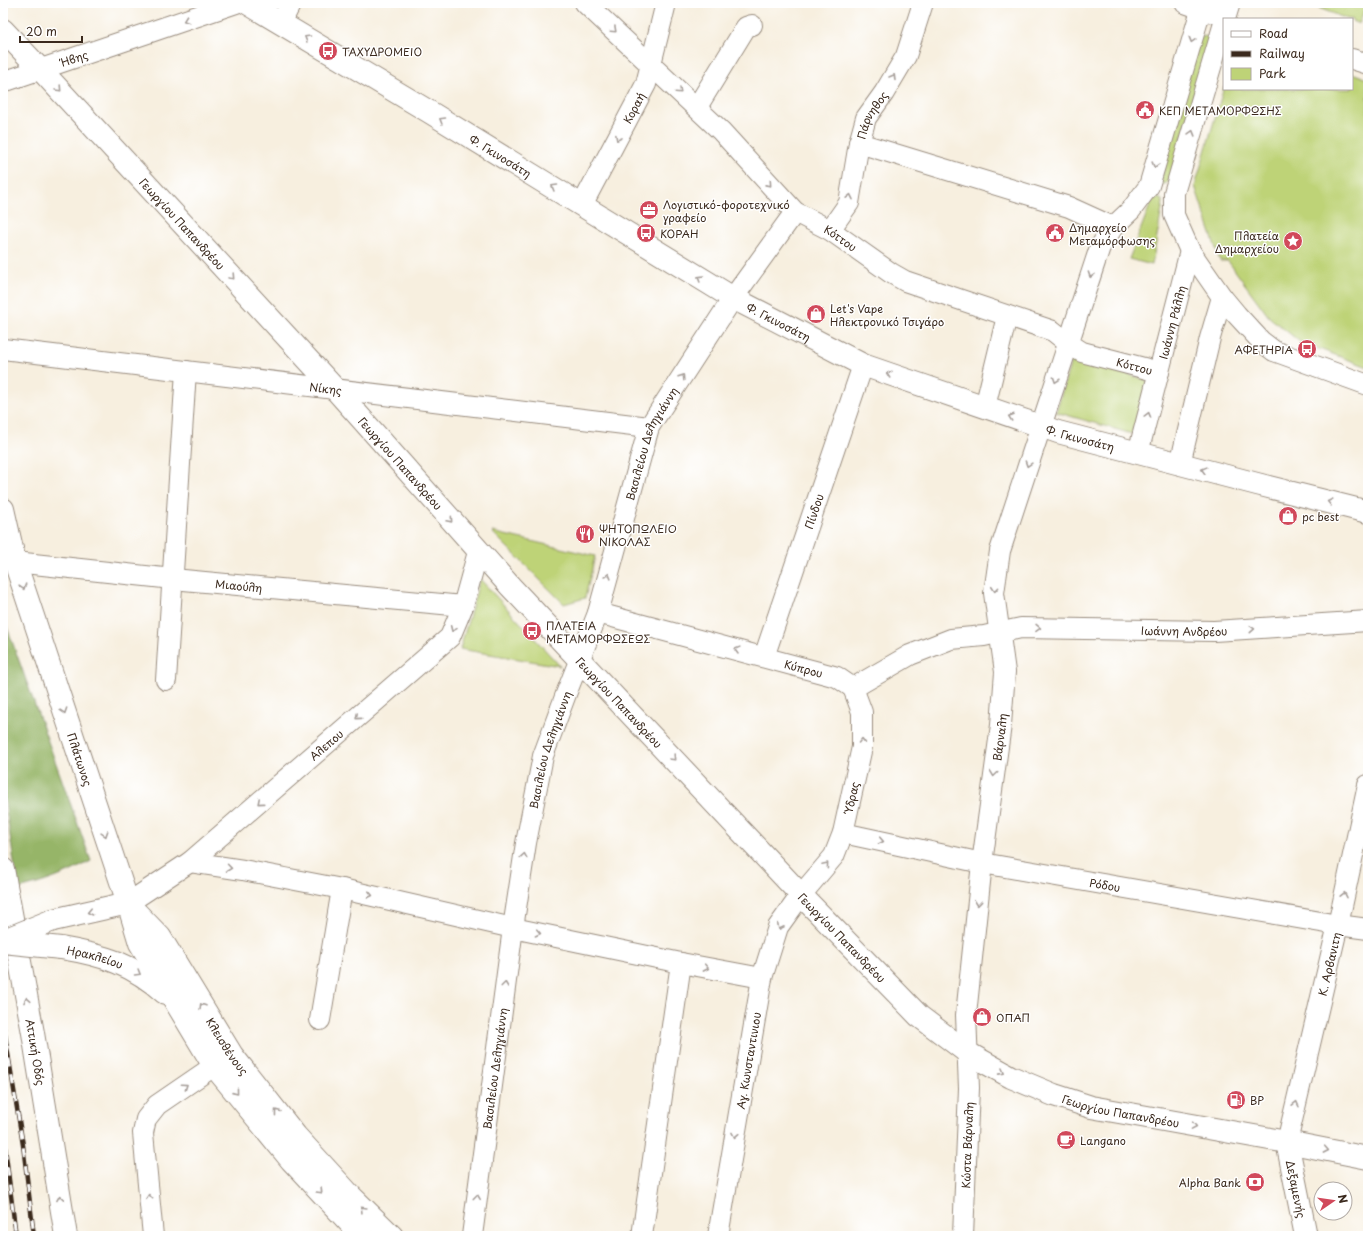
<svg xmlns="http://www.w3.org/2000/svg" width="1371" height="1239" font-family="'Playpen Sans',sans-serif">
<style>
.green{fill:#bed377;stroke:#7c7e4a}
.forest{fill:#96b568;stroke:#687043}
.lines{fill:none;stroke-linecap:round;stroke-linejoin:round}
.street-casing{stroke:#998c7e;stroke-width:22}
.secondary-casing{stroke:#998c7e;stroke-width:24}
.highway-casing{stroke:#998c7e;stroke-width:24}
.street{stroke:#fff;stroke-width:20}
.secondary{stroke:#fff;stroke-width:22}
.highway{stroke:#fff;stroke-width:22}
.rail-casing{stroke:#3b2a1e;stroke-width:4.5}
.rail{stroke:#fff;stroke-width:3;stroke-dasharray:9;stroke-linecap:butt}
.secondary-bridge-casing{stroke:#998c7e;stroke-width:24;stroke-linecap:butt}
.secondary-bridge{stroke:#fff;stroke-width:22}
.oneway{stroke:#a79f9a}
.labels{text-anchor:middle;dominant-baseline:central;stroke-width:3;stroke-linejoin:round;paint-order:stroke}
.poi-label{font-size:11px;fill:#3b2a1e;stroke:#fff;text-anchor:start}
.street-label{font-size:11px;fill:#3b2a1e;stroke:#fff}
</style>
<rect width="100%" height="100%" fill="#fff"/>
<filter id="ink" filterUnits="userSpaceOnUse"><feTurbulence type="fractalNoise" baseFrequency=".025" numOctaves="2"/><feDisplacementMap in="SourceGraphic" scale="8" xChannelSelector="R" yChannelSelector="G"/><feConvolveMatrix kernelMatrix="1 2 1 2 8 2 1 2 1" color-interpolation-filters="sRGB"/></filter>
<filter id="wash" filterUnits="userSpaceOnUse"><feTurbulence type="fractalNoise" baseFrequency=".012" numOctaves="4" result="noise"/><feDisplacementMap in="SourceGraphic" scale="16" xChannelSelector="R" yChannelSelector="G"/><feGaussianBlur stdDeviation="0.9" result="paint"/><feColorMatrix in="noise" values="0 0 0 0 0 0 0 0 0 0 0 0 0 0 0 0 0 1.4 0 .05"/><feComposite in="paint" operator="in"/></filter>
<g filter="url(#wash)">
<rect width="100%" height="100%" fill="#f7efdf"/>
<path class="green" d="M1306,3H1367L1359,24L1352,21V19H1347Z
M1204,36L1210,38L1170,180L1165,184L1160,183L1199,39Z
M1352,73L1368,79V367L1300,342L1269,317L1228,261H1220L1195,186L1224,87V89H1352Z
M1157,198L1161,199L1163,203L1152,265L1129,259L1152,200Z
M1072,358L1148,380L1132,434L1056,412Z
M492,532L595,556L585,598L564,604Z
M480,579L560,666L460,649Z"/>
<path class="forest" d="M3,616L91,861C67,874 45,883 18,889L3,789Z"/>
</g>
<g filter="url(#ink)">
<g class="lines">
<defs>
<g id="street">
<path id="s1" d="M585,3L721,131L795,212L830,230L891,273L905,281L1053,331L1068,343L1082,352L1159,372"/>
<path d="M1185,3L1214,13"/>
<path d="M1225,19L1230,3"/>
<path d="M281,23L291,3"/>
<path d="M1224,23L1174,193V215L1190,251L1222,297L1237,315L1261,341L1274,351L1368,385"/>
<path d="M1352,59L1368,64"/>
<path id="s2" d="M3,82L236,3"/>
<path d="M697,107L746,27L752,25"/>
<path d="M859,143L1069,207L1113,227"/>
<path id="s3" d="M582,205L646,84L666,3"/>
<path id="s4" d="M830,230L849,203L859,143L866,118L884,93L906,56L923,3"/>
<path id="s5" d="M3,349L649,427"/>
<path d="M985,407L1007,316"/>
<path id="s6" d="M1138,453L1190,251"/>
<path d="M1180,464L1210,338L1222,297"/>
<path id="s7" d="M15,562L173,579L463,606"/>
<path id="s8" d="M598,613L837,677L853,688"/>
<path id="s9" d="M764,657L863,365"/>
<path d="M166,680L186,371"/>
<path id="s10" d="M853,688L910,655L951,639L984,636L1021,628L1214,631L1368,621"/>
<path id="s11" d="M843,833L982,863L1338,925L1368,929"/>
<path d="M190,862L243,870L342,889L513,928L681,963L762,978"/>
<path id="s12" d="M128,903L190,862L450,637L463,606L478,552"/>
<path d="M320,1020L342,889"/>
<path id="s13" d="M1287,1142L1338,925L1368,785"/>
<path d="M153,1236L143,1133L146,1119L157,1105L214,1066"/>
<path id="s14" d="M472,1236L513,928L526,843L543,756L566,694L598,613L649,427L733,298L795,212"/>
<path d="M642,1236L681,963"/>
<path id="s15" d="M718,1236L762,978L778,927L801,895L834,856L843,833L862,747V712L853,688"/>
<path id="s16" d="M963,1236L969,1088L966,1015L982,863L1001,725L1005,672L994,593L1000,551L1100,247L1113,227L1131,210L1149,186L1203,3"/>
</g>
<g id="secondary">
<path id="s17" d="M247,3L428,111L733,298L863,365L1058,432L1257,484L1368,512"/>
<path id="s18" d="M3,30L41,70L335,389L510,586L801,895L919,1016L968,1053L1011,1077L1054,1095L1091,1107L1287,1142L1368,1158"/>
<path id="s19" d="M3,509L15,562L128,903L140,943L214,1066L291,1160L362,1236"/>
<path id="s20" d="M131,907L160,937L232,1055L296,1136L350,1195L392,1236"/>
<path d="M53,920L128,903"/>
<path id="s21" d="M61,948C103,955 133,964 165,993"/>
<path id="s22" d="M1287,1142L1306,1236"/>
</g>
<g id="highway">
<path id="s23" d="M3,869L33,1033L66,1236"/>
</g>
</defs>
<use href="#street" class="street-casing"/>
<use href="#secondary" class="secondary-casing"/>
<use href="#highway" class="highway-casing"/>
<use href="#street" class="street"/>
<use href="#secondary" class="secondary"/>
<use href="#highway" class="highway"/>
<defs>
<path id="rail" d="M3,1023L23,1145L34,1236
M3,1131L16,1236"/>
</defs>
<use href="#rail" class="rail-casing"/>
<use href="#rail" class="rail"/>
<defs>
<path id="secondary-bridge" d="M4,940L53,920
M3,942L61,948"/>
</defs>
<use href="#secondary-bridge" class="secondary-bridge-casing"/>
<use href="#secondary-bridge" class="secondary-bridge"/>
</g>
<defs><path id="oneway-chevron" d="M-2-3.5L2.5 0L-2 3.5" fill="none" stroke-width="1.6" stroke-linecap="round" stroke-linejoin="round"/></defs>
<g class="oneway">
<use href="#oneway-chevron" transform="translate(186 20) rotate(161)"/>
<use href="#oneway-chevron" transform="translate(614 30) rotate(43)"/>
<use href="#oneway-chevron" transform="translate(307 38) rotate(-149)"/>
<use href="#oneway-chevron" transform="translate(1192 40) rotate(106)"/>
<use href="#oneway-chevron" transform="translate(893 77) rotate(-59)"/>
<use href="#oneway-chevron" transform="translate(59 89) rotate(47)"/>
<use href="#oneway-chevron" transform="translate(679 91) rotate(43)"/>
<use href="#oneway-chevron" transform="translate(442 120) rotate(-149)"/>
<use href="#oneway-chevron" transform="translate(1192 133) rotate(-74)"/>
<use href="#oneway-chevron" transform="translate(618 138) rotate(118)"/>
<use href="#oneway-chevron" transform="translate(1155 165) rotate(106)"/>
<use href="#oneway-chevron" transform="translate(769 184) rotate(48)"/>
<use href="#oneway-chevron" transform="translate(554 187) rotate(-149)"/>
<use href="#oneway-chevron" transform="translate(850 197) rotate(-78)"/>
<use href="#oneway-chevron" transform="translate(1091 275) rotate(108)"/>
<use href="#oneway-chevron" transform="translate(232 277) rotate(47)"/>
<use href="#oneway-chevron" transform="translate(700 278) rotate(-148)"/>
<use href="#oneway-chevron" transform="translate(889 374) rotate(-161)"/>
<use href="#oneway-chevron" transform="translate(682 377) rotate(-57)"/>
<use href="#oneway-chevron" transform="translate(1056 380) rotate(109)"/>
<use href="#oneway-chevron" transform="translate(1148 415) rotate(-75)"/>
<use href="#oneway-chevron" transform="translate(1011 417) rotate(-161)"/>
<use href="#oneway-chevron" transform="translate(1028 464) rotate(108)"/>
<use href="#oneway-chevron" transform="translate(1204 470) rotate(-165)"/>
<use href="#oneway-chevron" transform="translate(1330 502) rotate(-166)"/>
<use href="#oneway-chevron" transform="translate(450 520) rotate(49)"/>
<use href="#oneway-chevron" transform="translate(608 576) rotate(-75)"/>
<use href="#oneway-chevron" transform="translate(23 587) rotate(72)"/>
<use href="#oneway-chevron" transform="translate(995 589) rotate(95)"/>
<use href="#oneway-chevron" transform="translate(1038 628) rotate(1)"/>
<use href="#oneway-chevron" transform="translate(453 629) rotate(114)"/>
<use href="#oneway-chevron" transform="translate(1252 629) rotate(-4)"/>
<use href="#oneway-chevron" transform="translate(737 650) rotate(-165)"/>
<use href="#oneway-chevron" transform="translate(64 711) rotate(72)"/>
<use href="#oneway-chevron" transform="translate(358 717) rotate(139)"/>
<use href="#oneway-chevron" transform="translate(862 741) rotate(-89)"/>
<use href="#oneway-chevron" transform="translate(673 758) rotate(47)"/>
<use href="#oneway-chevron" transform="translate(994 774) rotate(98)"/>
<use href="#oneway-chevron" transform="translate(260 802) rotate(139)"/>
<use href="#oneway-chevron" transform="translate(105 834) rotate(72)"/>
<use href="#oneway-chevron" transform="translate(881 841) rotate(12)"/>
<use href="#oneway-chevron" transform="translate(524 856) rotate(-81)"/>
<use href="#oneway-chevron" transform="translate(826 865) rotate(-50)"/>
<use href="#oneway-chevron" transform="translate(229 868) rotate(8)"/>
<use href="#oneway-chevron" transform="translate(370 895) rotate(13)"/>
<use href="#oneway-chevron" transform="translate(1344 895) rotate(-78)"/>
<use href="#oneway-chevron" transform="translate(978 903) rotate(96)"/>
<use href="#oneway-chevron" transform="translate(90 912) rotate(167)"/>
<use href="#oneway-chevron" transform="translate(780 927) rotate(117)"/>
<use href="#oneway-chevron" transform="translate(538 933) rotate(12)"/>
<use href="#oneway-chevron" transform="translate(706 968) rotate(11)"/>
<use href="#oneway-chevron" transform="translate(138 973) rotate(31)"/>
<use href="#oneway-chevron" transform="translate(505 985) rotate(-83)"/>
<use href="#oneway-chevron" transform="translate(27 1000) rotate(-101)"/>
<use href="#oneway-chevron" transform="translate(202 1006) rotate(-122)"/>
<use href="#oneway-chevron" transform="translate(1002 1072) rotate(29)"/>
<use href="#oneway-chevron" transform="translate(185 1086) rotate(-34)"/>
<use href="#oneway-chevron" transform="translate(236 1092) rotate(51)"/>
<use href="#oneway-chevron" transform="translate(1296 1104) rotate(-77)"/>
<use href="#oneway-chevron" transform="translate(277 1112) rotate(-128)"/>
<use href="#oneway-chevron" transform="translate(1194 1126) rotate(10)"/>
<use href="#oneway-chevron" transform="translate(735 1135) rotate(100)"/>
<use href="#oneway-chevron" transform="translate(1326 1150) rotate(11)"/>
<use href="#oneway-chevron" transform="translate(320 1191) rotate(47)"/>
<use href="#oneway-chevron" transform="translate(149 1197) rotate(-95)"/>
<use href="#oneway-chevron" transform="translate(477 1197) rotate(-83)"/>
<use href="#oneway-chevron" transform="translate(60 1198) rotate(-99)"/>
<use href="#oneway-chevron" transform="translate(363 1209) rotate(-135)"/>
</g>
</g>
<defs>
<symbol id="bus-disc" viewBox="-11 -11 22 22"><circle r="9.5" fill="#d1495b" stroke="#fff"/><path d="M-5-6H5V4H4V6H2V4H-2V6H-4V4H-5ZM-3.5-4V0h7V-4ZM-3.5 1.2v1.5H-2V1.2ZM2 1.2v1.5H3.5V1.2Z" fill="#fff"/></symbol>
<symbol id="civic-disc" viewBox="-11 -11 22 22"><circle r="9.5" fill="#d1495b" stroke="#fff"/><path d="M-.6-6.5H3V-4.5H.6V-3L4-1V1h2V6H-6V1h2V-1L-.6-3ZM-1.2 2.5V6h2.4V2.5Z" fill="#fff"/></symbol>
<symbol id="office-disc" viewBox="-11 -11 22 22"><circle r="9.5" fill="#d1495b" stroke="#fff"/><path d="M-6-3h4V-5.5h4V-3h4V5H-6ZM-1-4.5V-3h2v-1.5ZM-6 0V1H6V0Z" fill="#fff"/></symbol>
<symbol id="sight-disc" viewBox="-11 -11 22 22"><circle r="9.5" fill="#d1495b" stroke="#fff"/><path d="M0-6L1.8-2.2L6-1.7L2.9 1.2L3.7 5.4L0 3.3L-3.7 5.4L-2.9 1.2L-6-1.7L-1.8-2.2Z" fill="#fff"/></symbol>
<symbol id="shop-disc" viewBox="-11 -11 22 22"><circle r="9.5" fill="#d1495b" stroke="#fff"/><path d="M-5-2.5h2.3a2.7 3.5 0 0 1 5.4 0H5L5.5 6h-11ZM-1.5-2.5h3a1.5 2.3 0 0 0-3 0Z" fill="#fff"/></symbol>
<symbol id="restaurant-disc" viewBox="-11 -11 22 22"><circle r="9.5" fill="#d1495b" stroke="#fff"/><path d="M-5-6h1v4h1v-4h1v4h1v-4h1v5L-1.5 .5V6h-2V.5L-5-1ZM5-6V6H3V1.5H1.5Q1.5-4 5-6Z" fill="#fff"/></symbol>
<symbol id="fuel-disc" viewBox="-11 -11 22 22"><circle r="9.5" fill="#d1495b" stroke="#fff"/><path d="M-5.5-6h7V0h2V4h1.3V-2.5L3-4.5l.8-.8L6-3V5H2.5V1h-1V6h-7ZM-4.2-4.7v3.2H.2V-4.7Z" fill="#fff"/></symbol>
<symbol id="cafe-disc" viewBox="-11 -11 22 22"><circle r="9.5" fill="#d1495b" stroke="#fff"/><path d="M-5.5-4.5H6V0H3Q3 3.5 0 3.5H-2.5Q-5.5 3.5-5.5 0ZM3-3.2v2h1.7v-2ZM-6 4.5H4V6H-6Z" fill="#fff"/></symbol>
<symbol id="bank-disc" viewBox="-11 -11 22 22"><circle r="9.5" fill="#d1495b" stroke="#fff"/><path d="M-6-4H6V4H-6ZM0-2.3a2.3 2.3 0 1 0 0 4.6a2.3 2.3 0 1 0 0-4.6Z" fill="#fff"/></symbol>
</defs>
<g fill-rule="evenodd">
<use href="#bus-disc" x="317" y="40" width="22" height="22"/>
<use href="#civic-disc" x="1134" y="99" width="22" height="22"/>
<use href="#office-disc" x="638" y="199" width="22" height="22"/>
<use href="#bus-disc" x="635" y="222" width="22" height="22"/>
<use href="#civic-disc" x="1044" y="222" width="22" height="22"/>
<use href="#sight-disc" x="1282" y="230" width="22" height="22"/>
<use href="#shop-disc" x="805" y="303" width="22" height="22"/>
<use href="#bus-disc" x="1296" y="338" width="22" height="22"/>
<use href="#shop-disc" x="1277" y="505" width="22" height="22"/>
<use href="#restaurant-disc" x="574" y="523" width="22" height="22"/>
<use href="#bus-disc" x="521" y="620" width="22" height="22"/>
<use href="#shop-disc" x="971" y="1006" width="22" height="22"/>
<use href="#fuel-disc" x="1225" y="1089" width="22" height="22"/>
<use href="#cafe-disc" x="1055" y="1129" width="22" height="22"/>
<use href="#bank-disc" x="1244" y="1171" width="22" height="22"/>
</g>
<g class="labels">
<g class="poi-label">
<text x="342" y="51">ΤΑΧΥΔΡΟΜΕΙΟ</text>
<text x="1159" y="110">ΚΕΠ ΜΕΤΑΜΟΡΦΩΣΗΣ</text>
<text x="663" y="204">Λογιστικό-φοροτεχνικό<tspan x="663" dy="13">γραφείο</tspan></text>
<text x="1069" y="227">Δημαρχείο<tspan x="1069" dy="13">Μεταμόρφωσης</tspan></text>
<text x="660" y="233">ΚΟΡΑΗ</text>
<text x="1279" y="235" text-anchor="end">Πλατεία<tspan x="1279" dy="13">Δημαρχείου</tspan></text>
<text x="830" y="308">Let's Vape<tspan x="830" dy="13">Ηλεκτρονικό Τσιγάρο</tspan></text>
<text x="1293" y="349" text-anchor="end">ΑΦΕΤΗΡΙΑ</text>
<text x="1302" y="516">pc best</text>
<text x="599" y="528">ΨΗΤΟΠΩΛΕΊΟ<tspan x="599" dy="13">ΝΙΚΟΛΑΣ</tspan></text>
<text x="546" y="625">ΠΛΑΤΕΙΑ<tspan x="546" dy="13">ΜΕΤΑΜΟΡΦΩΣΕΩΣ</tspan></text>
<text x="996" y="1017">ΟΠΑΠ</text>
<text x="1250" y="1100">BP</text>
<text x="1080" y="1140">Langano</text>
<text x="1241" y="1182" text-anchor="end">Alpha Bank</text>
</g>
<g class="street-label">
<text stroke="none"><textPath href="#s2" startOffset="75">Ήβης</textPath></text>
<text stroke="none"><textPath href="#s3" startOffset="110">Κοραή</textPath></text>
<text stroke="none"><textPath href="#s4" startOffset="125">Πάρνηθος</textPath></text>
<text stroke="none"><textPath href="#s17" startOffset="296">Φ. Γκινοσάτη</textPath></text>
<text stroke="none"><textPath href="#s18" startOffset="264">Γεωργίου Παπανδρέου</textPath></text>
<text stroke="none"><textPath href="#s1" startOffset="349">Κόττου</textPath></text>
<text stroke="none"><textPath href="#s17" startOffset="620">Φ. Γκινοσάτη</textPath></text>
<text stroke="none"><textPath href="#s6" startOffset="135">Ιωάννη Ράλλη</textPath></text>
<text stroke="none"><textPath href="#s1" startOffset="673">Κόττου</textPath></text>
<text stroke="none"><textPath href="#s5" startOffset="325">Νίκης</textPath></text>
<text stroke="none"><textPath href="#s17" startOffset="944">Φ. Γκινοσάτη</textPath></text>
<text stroke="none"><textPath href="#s14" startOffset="817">Βασιλείου Δεληγιάννη</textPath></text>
<text stroke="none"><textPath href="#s18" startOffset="588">Γεωργίου Παπανδρέου</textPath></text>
<text stroke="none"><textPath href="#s9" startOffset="154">Πίνδου</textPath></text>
<text stroke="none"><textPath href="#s7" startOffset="225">Μιαούλη</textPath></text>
<text stroke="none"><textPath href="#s10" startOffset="344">Ιωάννη Ανδρέου</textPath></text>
<text stroke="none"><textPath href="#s8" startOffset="213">Κύπρου</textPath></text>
<text stroke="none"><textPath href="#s18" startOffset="912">Γεωργίου Παπανδρέου</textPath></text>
<text stroke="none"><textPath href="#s16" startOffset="501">Βάρναλη</textPath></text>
<text stroke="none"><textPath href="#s12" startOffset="254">Αλεπου</textPath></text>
<text stroke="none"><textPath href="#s14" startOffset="493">Βασιλείου Δεληγιάννη</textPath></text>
<text stroke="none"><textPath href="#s19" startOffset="262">Πλάτωνος</textPath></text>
<text stroke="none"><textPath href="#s15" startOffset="467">Ύδρας</textPath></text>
<text stroke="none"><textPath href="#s11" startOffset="267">Ρόδου</textPath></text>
<text stroke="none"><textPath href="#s18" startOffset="1236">Γεωργίου Παπανδρέου</textPath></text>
<text stroke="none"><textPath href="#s21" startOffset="35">Ηρακλείου</textPath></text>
<text stroke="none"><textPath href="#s13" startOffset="183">Κ. Αρβανιτη</textPath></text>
<text stroke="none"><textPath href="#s20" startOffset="170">Κλεισθένους</textPath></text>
<text stroke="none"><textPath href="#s23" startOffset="186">Αττική Οδός</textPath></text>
<text stroke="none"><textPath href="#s15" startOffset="178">Αγ. Κωνσταντινιου</textPath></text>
<text stroke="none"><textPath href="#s14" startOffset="169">Βασιλείου Δεληγιάννη</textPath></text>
<text stroke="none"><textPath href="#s18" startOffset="1572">Γεωργίου Παπανδρέου</textPath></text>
<text stroke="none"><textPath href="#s16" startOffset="91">Κώστα Βάρναλη</textPath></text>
<text stroke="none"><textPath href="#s22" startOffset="48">Δεξαμενής</textPath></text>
</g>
</g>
<rect width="1371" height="1239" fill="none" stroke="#fff" stroke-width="16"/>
<rect x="1223" y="18" width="130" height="72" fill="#ffffff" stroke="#b1aaa5"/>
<rect x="1231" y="31" width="20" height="6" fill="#ffffff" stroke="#b1aaa5"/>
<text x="1259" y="38" font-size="12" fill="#3b2a1e">Road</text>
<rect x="1231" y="51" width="20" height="6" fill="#3b2a1e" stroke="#b1aaa5"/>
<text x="1259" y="58" font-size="12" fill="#3b2a1e">Railway</text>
<rect x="1231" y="68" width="20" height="12" fill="#bed377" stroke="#b1aaa5"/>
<text x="1259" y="78" font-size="12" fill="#3b2a1e">Park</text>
<g transform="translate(1333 1201) rotate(77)"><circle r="19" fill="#ffffff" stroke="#b1aaa5"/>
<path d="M0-3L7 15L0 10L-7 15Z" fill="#d1495b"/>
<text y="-6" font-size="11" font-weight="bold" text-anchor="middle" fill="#3b2a1e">N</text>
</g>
<path d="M20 36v6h62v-6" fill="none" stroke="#3b2a1e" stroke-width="2"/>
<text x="26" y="36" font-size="12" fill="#3b2a1e" stroke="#ffffff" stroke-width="3" paint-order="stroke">20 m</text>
</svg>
